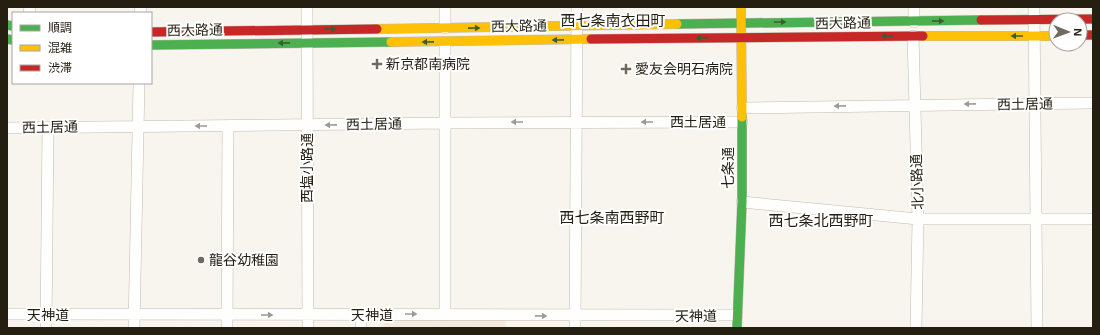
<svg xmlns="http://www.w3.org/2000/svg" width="1100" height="335" font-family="Arial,'Noto Sans JP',sans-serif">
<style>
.education{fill:#f7eadf}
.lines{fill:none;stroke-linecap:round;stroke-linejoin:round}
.street-casing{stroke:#bfbbb2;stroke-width:12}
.fast-casing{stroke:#bfbbb2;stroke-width:10}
.slow-casing{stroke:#bfbbb2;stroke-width:10}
.jam-casing{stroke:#bfbbb2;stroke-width:10}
.street{stroke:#fefefc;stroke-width:11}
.fast{stroke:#4caf50;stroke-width:9}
.slow{stroke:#ffc107;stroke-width:9}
.jam{stroke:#c62828;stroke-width:9}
.oneway{fill:#37602e}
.oneway2{fill:#9c9a93}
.poi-dot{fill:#6f6a5f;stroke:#fff;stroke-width:1.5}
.labels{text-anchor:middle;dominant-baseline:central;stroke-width:4;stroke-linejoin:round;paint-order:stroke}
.street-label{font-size:14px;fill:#251f12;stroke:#fff}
.poi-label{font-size:14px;fill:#251f12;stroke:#fff;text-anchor:start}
.neighbourhood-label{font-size:15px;fill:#251f12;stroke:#fff}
</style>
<rect width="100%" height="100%" fill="#f8f5ee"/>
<path class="education" d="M384,319H506V328H383Z"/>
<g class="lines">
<defs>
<path id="street" d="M307,7L308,328
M1034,7L1037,328
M29,13L30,7
M140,13L141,7
M914,22V7
M445,28V7
M913,36L918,219L916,328
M742,108L1093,103
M7,128L445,123L742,122
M742,202L918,219H1093
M7,314L737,315
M445,314V42
M46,328L48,128
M134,328L139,83
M227,328L228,126
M361,328V315
M575,328L577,7"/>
<path id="fast" d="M677,24L981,20
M7,25L13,26
M7,39L13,40
M151,45L391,42
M737,328L742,202V117"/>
<path id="slow" d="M741,7L742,117
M377,29L677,24
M923,36H1056
M391,42L591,39"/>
<path id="jam" d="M981,20L1093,19
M151,32L377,29
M1080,35H1093
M591,39L923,36"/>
</defs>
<use href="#street" class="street-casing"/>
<use href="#fast" class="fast-casing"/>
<use href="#slow" class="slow-casing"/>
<use href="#jam" class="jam-casing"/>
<use href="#street" class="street"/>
<use href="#fast" class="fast"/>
<use href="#slow" class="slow"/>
<use href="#jam" class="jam"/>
</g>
<defs><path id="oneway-solid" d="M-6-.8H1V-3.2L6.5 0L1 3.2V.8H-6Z"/></defs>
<g class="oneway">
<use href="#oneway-solid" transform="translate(938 21) rotate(-1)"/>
<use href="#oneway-solid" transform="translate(780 22)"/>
<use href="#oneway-solid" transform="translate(474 28) rotate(-1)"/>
<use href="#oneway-solid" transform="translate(330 29) rotate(-1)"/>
<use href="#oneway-solid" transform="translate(887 36) rotate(179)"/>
<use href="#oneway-solid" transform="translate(1017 36) rotate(-180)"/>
<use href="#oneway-solid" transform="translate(702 38) rotate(179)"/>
<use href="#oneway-solid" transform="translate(558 40) rotate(179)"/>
<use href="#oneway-solid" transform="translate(428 42) rotate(179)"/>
<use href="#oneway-solid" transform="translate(284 43) rotate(179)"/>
</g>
<g class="oneway2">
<use href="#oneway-solid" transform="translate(970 104) rotate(179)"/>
<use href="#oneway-solid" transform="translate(840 106) rotate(179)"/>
<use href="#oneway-solid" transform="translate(517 122) rotate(180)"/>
<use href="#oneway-solid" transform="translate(647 122) rotate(-180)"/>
<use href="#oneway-solid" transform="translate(331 125) rotate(179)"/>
<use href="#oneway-solid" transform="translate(201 126) rotate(-180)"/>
<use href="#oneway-solid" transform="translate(411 314)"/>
<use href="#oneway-solid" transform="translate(267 315)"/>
<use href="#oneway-solid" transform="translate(541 316) rotate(1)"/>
</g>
<g class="poi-dot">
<path d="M375 58h4v4h4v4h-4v4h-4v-4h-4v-4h4z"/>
<path d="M624 63h4v4h4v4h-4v4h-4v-4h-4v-4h4z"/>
<circle cx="201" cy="260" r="4"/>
</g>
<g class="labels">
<g class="street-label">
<text transform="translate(843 23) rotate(-1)">西大路通</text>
<text transform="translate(519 26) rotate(-1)">西大路通</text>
<text transform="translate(195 30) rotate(-1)">西大路通</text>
<text transform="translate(1025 104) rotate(-1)">西土居通</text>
<text x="698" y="122">西土居通</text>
<text transform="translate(374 124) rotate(-1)">西土居通</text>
<text transform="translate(50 127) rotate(-1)">西土居通</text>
<text transform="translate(307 168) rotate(-90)">西塩小路通</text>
<text transform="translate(728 168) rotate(-90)">七条通</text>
<text transform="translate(917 182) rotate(-92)">北小路通</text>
<text x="48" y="315">天神道</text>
<text x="372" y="315">天神道</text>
<text transform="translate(696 316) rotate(-1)">天神道</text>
</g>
<g class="poi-label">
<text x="386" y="64">新京都南病院</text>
<text x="635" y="69">愛友会明石病院</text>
<text x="209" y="260">龍谷幼稚園</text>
</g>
<g class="neighbourhood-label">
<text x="613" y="20">西七条南衣田町</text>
<text x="612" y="217">西七条南西野町</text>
<text x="821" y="220">西七条北西野町</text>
</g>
</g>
<rect width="1100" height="335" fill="none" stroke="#251f12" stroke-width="16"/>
<rect x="12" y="12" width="140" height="72" fill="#ffffff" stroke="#a8a5a0"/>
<rect x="20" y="25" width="20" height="6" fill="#4caf50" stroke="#a8a5a0"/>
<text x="48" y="32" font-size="12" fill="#251f12">順調</text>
<rect x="20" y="45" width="20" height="6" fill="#ffc107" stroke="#a8a5a0"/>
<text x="48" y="52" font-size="12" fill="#251f12">混雑</text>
<rect x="20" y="65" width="20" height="6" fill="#c62828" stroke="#a8a5a0"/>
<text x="48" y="72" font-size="12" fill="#251f12">渋滞</text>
<g transform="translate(1068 32) rotate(91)"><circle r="19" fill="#ffffff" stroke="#a8a5a0"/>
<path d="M0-3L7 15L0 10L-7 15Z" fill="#6f6a5f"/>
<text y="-6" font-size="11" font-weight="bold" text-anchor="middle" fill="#251f12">N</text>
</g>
</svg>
